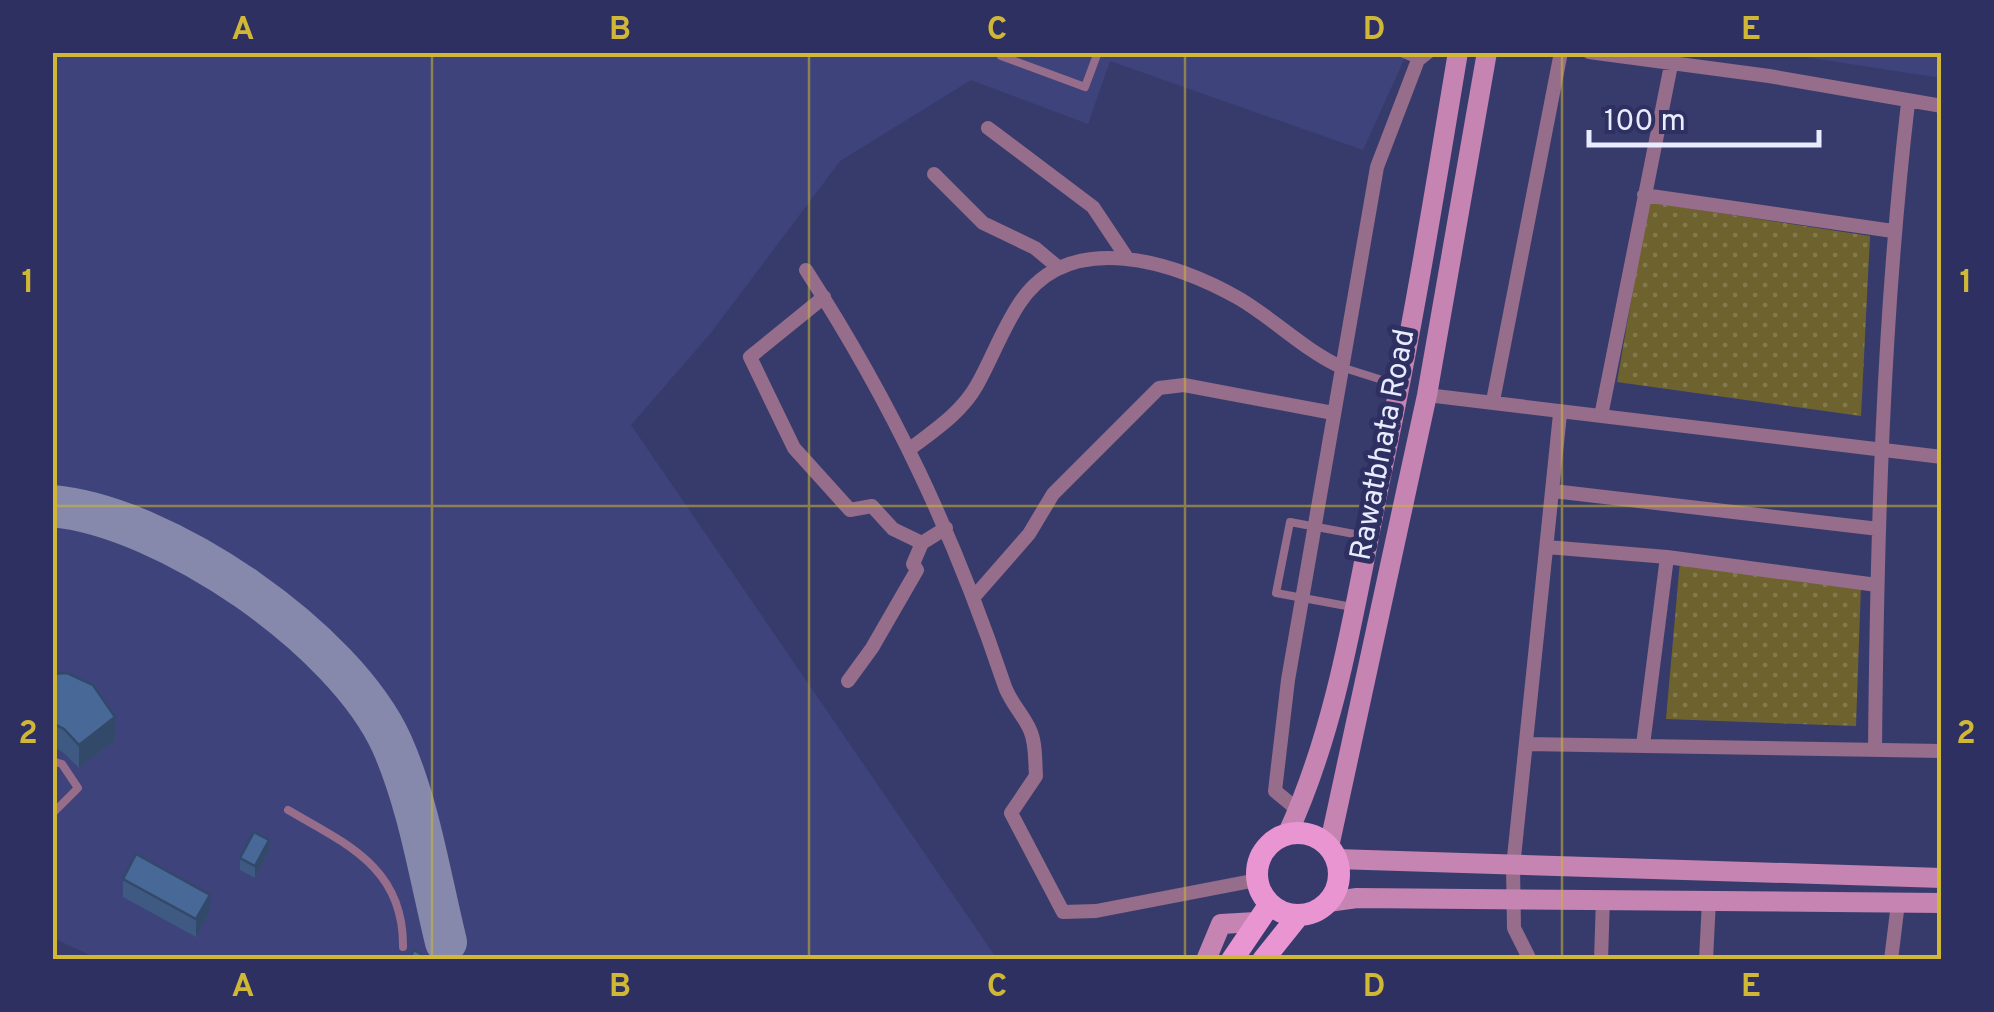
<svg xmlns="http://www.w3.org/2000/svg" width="1994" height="1012" font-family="Overpass,sans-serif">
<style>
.built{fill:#3e437b}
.green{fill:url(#green-dots)}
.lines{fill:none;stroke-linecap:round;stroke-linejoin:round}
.taxiway{stroke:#8689ac;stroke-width:42}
.lane{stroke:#966d8a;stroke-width:8}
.street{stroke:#966d8a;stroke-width:14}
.secondary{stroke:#c584b2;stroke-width:20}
.primary{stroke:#e995d1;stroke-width:22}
.wall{fill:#3e5982}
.shaded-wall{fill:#32496a}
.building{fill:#486897;stroke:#32496a;stroke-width:2.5}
.grid{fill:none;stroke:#d0b736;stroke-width:2.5;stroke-opacity:0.55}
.labels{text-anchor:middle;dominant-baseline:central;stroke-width:10;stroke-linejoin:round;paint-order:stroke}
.street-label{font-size:30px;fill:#e9ecfe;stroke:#2d3060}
.neatline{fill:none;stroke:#d0b736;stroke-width:4}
.grid-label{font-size:32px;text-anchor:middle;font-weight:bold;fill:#d0b736}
</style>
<defs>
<pattern id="green-dots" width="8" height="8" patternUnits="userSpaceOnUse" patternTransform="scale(2.5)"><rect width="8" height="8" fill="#6e632e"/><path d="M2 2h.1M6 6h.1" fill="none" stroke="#837a4d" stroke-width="1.8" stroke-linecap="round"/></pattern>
</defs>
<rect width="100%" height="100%" fill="#373b6c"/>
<path class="built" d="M53,53H1407L1363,150L1110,61L1088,124L971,80L840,161L710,334L631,425L997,959L101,960L53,938Z
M1779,53H1941V78Z"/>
<path class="green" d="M1648,202L1870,236L1861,416L1617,382Z
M1680,561L1861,585L1856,726L1666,719Z"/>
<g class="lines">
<path class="taxiway" d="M52,506C166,516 345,639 392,744C419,805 430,877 446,942"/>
<path class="lane" d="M1399,52L1418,60
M1001,56L1085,87L1098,52
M1341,367L1398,385
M1352,607L1276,593L1290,522L1365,536
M52,761L62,764L78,788L52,814
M288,810C349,845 404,869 403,947"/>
<path class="street" d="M1589,52L1769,76L1942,106
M988,128L1093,207L1127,258
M934,174L983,223L1035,248L1059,268
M1644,195L1893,231
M806,270C893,405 953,532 1004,684C1009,701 1023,714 1030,730C1036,743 1035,762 1036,776L1011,813L1063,912L1096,911L1257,880
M824,297L750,357L794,448L850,510L872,506L893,529L922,543
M1427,395L1942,457
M1493,401L1561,52
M1601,416L1671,65
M911,448C935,430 962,412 977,385C992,358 1002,330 1019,304C1069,227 1176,262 1240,299C1275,320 1303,349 1341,367
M1553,491L1879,529
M1547,547L1667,557L1877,585
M973,598L1029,534L1053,494L1159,388L1184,385L1333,413
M848,681L872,648L917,570L913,564L922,543L946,528
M1526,744L1942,751
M1643,745L1667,557
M1875,749C1877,533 1883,317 1908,103
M1298,810L1275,791L1288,680L1377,167L1418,60L1428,52
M1530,960L1514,928L1513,867L1560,414
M1601,960L1603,898
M1706,960L1709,900
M1891,960L1898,903"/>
<path class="secondary" d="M1287,835C1341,718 1357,588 1384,462C1413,326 1435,190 1458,52
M1329,847L1427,395L1487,52
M1336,859L1942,878
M1328,902L1357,898L1942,903
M1206,960L1221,924L1256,922"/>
<path class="primary" d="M1257 874a41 41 0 1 1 82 0a41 41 0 1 1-82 0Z
M1232,960L1270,904
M1263,960L1299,915"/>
</g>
<path class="wall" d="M52,674L115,741L79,768L64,753L52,746Z
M269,852L255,878L240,870V858Z
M123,879L210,912L196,937L123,897Z"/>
<path class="shaded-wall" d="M115,717V741L79,768V745Z
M269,840V852L255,878V866Z
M210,895V912L196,937V919Z"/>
<path class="building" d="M67,673L93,685L115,717L79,745L64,729L52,723V674Z
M254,832L269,840L255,866L240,858Z
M136,854L210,895L196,919L123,879Z
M414,950L431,960H409Z"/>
<path class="grid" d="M432,52V960M809,52V960M1185,52V960M1562,52V960M52,506H1942"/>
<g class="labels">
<g class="street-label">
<text transform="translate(1384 445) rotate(-79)">Rawatbhata Road</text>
</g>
</g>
<rect width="1994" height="1012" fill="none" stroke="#2d3060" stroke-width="110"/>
<path d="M1589 130v15h230v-15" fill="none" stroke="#e9ecfe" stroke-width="5"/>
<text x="1604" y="130" font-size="30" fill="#e9ecfe" stroke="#2d3060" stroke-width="8" paint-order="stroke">100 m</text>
<rect x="55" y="55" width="1884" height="902" class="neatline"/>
<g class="grid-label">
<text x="243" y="39">A</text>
<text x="620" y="39">B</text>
<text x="997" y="39">C</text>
<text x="1374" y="39">D</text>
<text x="1751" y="39">E</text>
<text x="28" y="292">1</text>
<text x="1966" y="292">1</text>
<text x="28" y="743">2</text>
<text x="1966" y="743">2</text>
<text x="243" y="996">A</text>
<text x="620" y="996">B</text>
<text x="997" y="996">C</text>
<text x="1374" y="996">D</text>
<text x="1751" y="996">E</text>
</g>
</svg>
